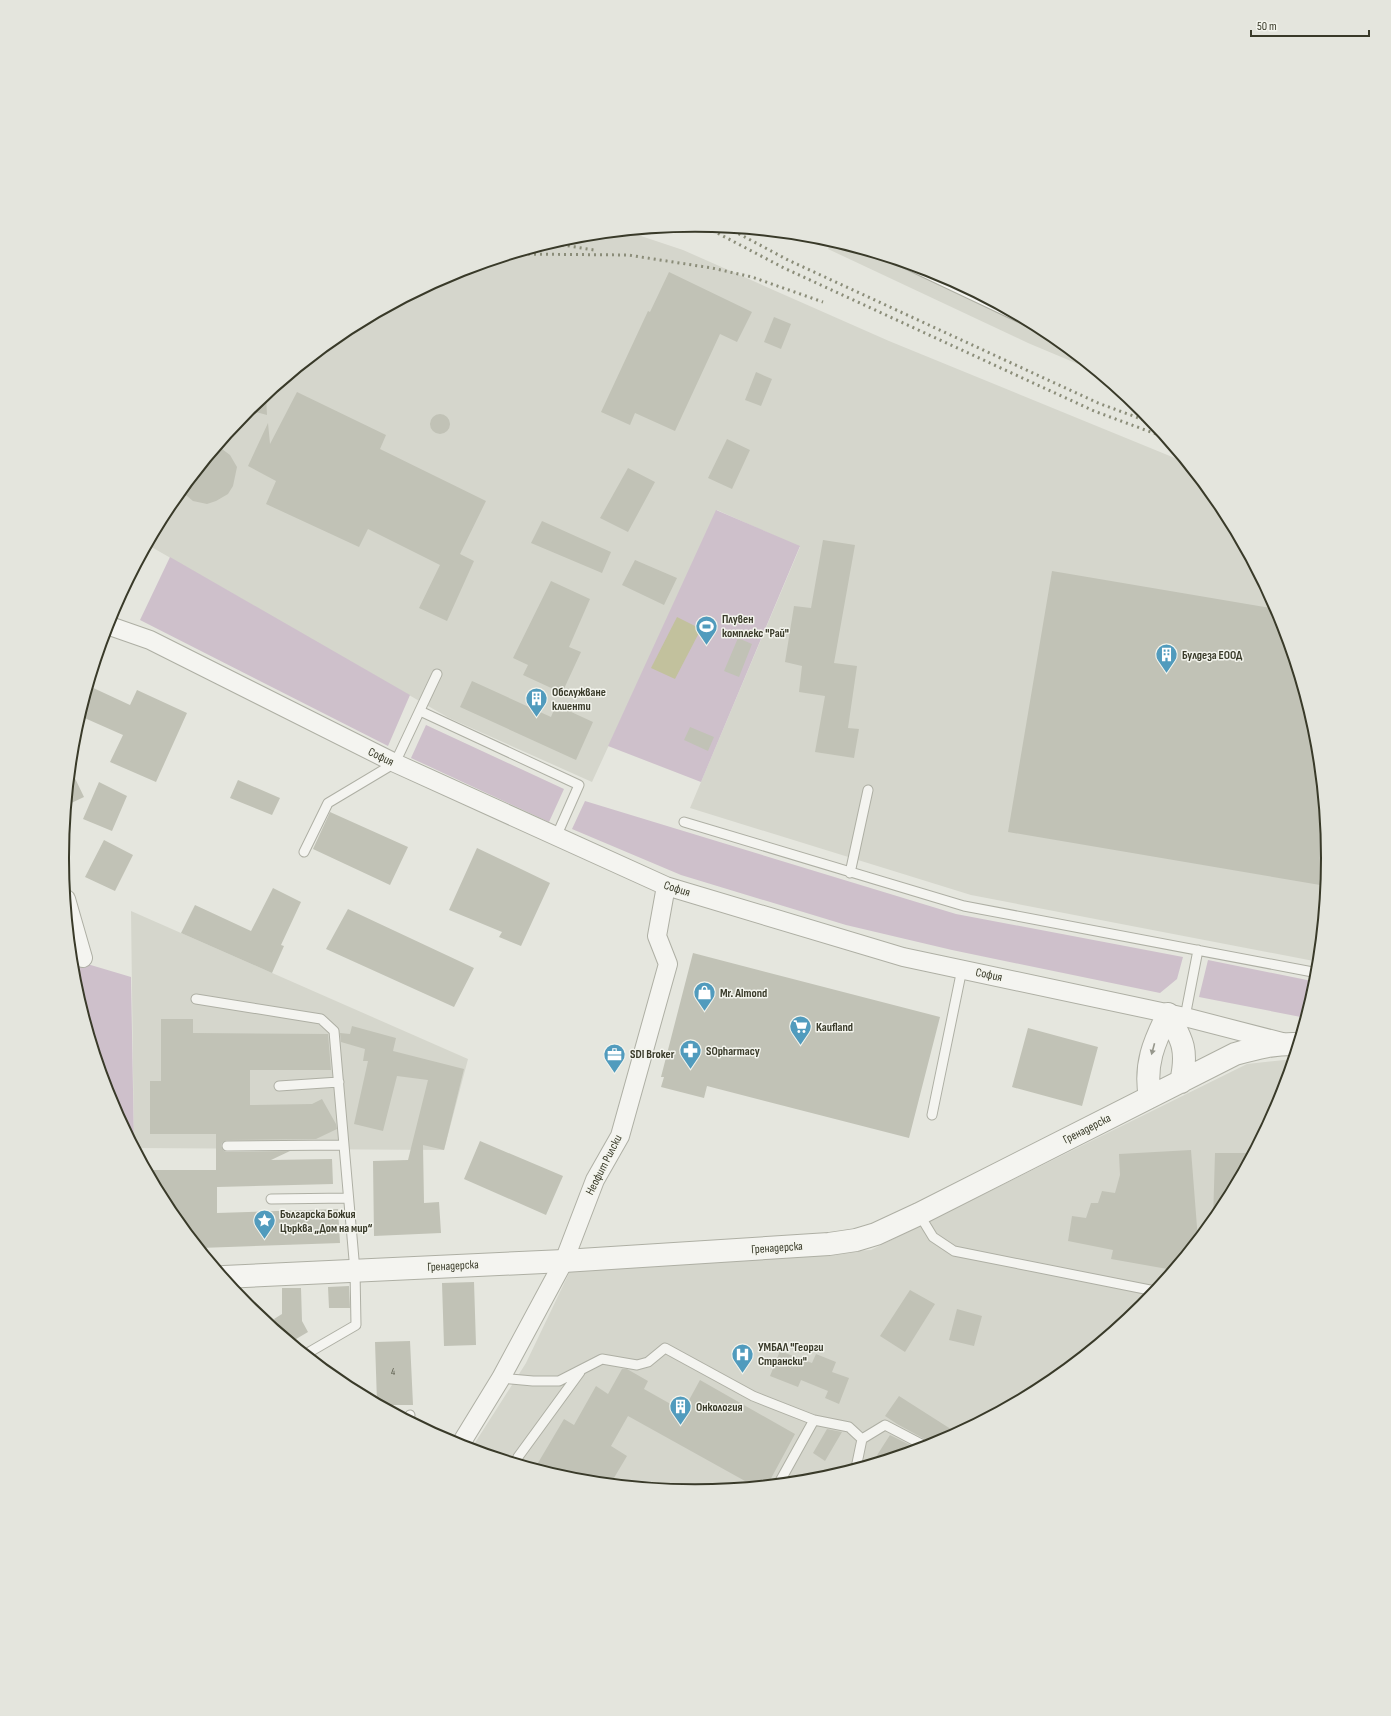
<svg xmlns="http://www.w3.org/2000/svg" width="1391" height="1716" font-family="'Sofia Sans Condensed',sans-serif">
<style>
.built{fill:#d5d6cc}
.green{fill:#cec0cb}
.water{fill:#c2c19d}
.building{fill:#c1c2b6}
.lines{fill:none;stroke-linecap:round;stroke-linejoin:round}
.service-casing{stroke:#aeafa4;stroke-width:11}
.minor-casing{stroke:#aeafa4;stroke-width:20}
.tertiary-casing{stroke:#aeafa4;stroke-width:24}
.service{stroke:#f4f4f0;stroke-width:9}
.minor{stroke:#f4f4f0;stroke-width:18}
.tertiary{stroke:#f4f4f0;stroke-width:22}
.rail{stroke:#8b8d79;stroke-width:3;stroke-dasharray:2 4;stroke-linecap:butt}
.oneway{fill:#96978c}
.labels{text-anchor:middle;dominant-baseline:central;stroke-width:3;stroke-linejoin:round;paint-order:stroke}
.number-label{font-size:10px;fill:#5b5c4c}
.poi-label{font-size:12px;font-weight:bold;fill:#393a29;stroke:#f3f4ed;text-anchor:start}
.street-label{font-size:12px;fill:#393a29;stroke:#f3f4ed}
.rim{fill:none;stroke:#393a29;stroke-width:2}
</style>
<rect width="100%" height="100%" fill="#e5e6de"/>
<path class="built" d="M626,231L683,250L889,341L1187,463L1222,506L1281,616L1317,735L1329,858L1319,962L971,895L690,808L800,547L717,510L592,782L449,718L148,545L169,506L248,410L344,331L453,273L572,237Z
M832,241L938,273L1048,331L1097,372L1028,343L828,249Z
M131,911L468,1059L444,1150L136,1148L134,1145Z
M1284,1060L1293,1061L1281,1101L1222,1210L1143,1306L1047,1385L938,1443L819,1479L695,1491L572,1479L471,1449L526,1363L571,1269L871,1250L1247,1064Z"/>
<path class="green" d="M716,510L800,546L701,782L608,746Z
M170,557L410,695L388,746L140,620Z
M426,725L564,789L549,822L411,758Z
M585,801L956,914L1183,957L1177,979L1160,993L952,950L846,925L681,875L572,829Z
M1208,960L1317,982L1306,1018L1199,997Z
M84,963L131,977L134,1145L110,1100L74,981L73,967Z"/>
<path class="water" d="M677,617L701,629L675,679L651,668Z"/>
<path class="building" d="M669,272L752,312L737,342L720,334L675,431L635,413L630,425L601,412L648,311L650,312Z
M774,317L791,324L781,349L764,342Z
M756,372L772,379L761,406L745,400Z
M297,392L386,435L380,449L486,501L460,554L474,561L447,621L419,608L440,565L368,529L359,547L266,504L276,481L248,466L268,423L270,444Z
M266,395L267,415L248,410L258,402Z
M430 424a10 10 0 1 1 20 0a10 10 0 1 1-20 0Z
M727,439L750,450L732,489L708,478Z
M218,446L230,455L237,467L233,486L228,494L216,501L207,504L193,501L181,491Z
M628,468L655,482L628,532L600,518Z
M542,521L611,552L602,573L531,543Z
M823,540L855,545L834,663L857,666L848,728L859,729L854,758L815,752L825,696L799,692L802,666L785,662L794,606L811,608Z
M635,560L677,578L664,605L622,585Z
M1052,571L1277,609L1281,616L1317,735L1329,858L1326,886L1008,832Z
M551,581L590,599L569,647L581,652L562,693L523,675L528,665L513,658Z
M738,638L752,644L739,677L724,671Z
M472,681L551,717L556,705L593,722L576,760L460,707Z
M89,686L130,705L137,690L187,713L156,782L110,762L123,735L80,716Z
M690,727L714,737L708,751L684,740Z
M71,770L84,797L67,805L70,779Z
M238,780L280,798L272,815L230,798Z
M99,782L127,796L112,831L83,819Z
M330,812L408,847L390,885L313,849Z
M104,840L133,855L115,891L85,877Z
M477,848L550,883L521,946L499,937L502,932L449,910Z
M273,888L301,902L281,945L284,946L272,973L181,933L195,905L251,931Z
M348,909L474,968L454,1007L326,949Z
M693,953L940,1017L909,1138L707,1086L704,1098L661,1087L664,1077H661Z
M161,1019H193V1033L328,1034L331,1070H250V1105L312,1104L322,1099L336,1124L337,1129L316,1139L227,1140L222,1143L221,1146L224,1151L227,1152L290,1151L271,1160L332,1159L333,1184L217,1187V1213L338,1209L340,1243L200,1248L169,1210L153,1180V1170H216V1134H150V1081H161Z
M352,1026L396,1038L393,1051L464,1069L444,1150L423,1145L424,1203L439,1202L441,1233L374,1236L373,1161L408,1160L428,1080L397,1076L383,1131L354,1124L368,1061H363L365,1049L341,1042L340,1033L350,1034Z
M1028,1028L1098,1047L1082,1106L1012,1087Z
M480,1141L563,1176L546,1215L464,1179Z
M1191,1150L1198,1240L1173,1270L1111,1259L1113,1250L1068,1241L1072,1216L1086,1218L1091,1203H1098L1102,1191L1115,1193L1120,1175L1119,1154Z
M1215,1153H1253L1222,1210L1213,1221Z
M474,1282L476,1345L444,1346L442,1283Z
M349,1286L350,1308H329L328,1287Z
M282,1288H301L302,1321L308,1332L291,1342L283,1335L274,1319L282,1314Z
M910,1290L935,1304L905,1352L880,1336Z
M957,1309L982,1316L974,1346L949,1340Z
M410,1341L413,1405H382L377,1402L375,1342Z
M780,1351L812,1363L816,1354L836,1362L832,1372L849,1378L839,1404L825,1398L828,1391L801,1380L798,1387L770,1376Z
M622,1369H627L648,1381L644,1389L683,1411L700,1380L795,1434L768,1484L754,1486L628,1416L611,1446L627,1456L611,1483L572,1479L535,1468L564,1419L574,1425L596,1386L608,1394Z
M899,1396L957,1433L932,1445L930,1442L897,1424L885,1416Z
M827,1429L842,1432L825,1461L813,1453Z
M890,1435L918,1449L872,1463Z"/>
<g class="lines">
<defs>
<path id="service" d="M900,261L1048,331
M420,711L579,785L556,837
M684,822L964,906L1318,973
M304,852L328,803L395,763L437,674
M850,873L868,790
M196,999L321,1019L334,1031L355,1271L356,1325L306,1354
M1185,1017L1198,950
M279,1086L339,1082
M932,1115L962,969
M227,1146L344,1145
M271,1199L348,1198
M919,1214L933,1237L954,1251L1155,1291
M501,1378L533,1381H559L602,1359L637,1365L648,1362L665,1348L753,1396L814,1420L849,1427L862,1439L856,1468
M409,1420L410,1415
M862,1439L885,1425L927,1447
M516,1462L518,1457L580,1372
M779,1483L814,1420"/>
<path id="minor" d="M107,625L150,640L395,763L666,886L903,957L1185,1017L1282,1042
M66,899L83,958
M460,1445L501,1378L564,1261L595,1180L620,1136L668,964L657,936L666,886"/>
<path id="tertiary" d="M1168,1014C1183,1041 1188,1051 1181,1082
M1150,1097C1144,1065 1154,1042 1168,1014
M224,1277L564,1261L829,1244L856,1240L876,1234L919,1214L1235,1054C1256,1048 1276,1043 1298,1044"/>
</defs>
<use href="#service" class="service-casing"/>
<use href="#minor" class="minor-casing"/>
<use href="#tertiary" class="tertiary-casing"/>
<use href="#service" class="service"/>
<use href="#minor" class="minor"/>
<use href="#tertiary" class="tertiary"/>
<path class="rail" d="M702,225L784,268L1094,411L1167,438
M728,228L788,260L1098,403L1155,424
M550,243L594,250
M516,254L628,255L712,268L752,277L823,302"/>
</g>
<defs><path id="oneway-solid" d="M-6-.8H1V-3.2L6.5 0L1 3.2V.8H-6Z"/></defs>
<use class="oneway" href="#oneway-solid" transform="translate(1153 1049) rotate(105)"/>
<defs>
<symbol id="stadium-pin" viewBox="-11 -11 22 30"><path d="M0 17L-7.5 6A9.5 9.5 0 1 1 7.5 6Z" fill="#519bbd" stroke="#f3f4ed"/><path d="M0-5a6.5 5 0 1 0 0 10a6.5 5 0 1 0 0-10ZM-3.5-1.8h7v3.6h-7Z" fill="#fff"/></symbol>
<symbol id="building-pin" viewBox="-11 -11 22 30"><path d="M0 17L-7.5 6A9.5 9.5 0 1 1 7.5 6Z" fill="#519bbd" stroke="#f3f4ed"/><path d="M-4-6H4V6H1V3H-1V6H-4ZM-2.5-4.3h1.7v1.8h-1.7ZM.8-4.3h1.7v1.8H.8ZM-2.5-1h1.7V.8h-1.7ZM.8-1h1.7V.8H.8Z" fill="#fff"/></symbol>
<symbol id="shop-pin" viewBox="-11 -11 22 30"><path d="M0 17L-7.5 6A9.5 9.5 0 1 1 7.5 6Z" fill="#519bbd" stroke="#f3f4ed"/><path d="M-5-2.5h2.3a2.7 3.5 0 0 1 5.4 0H5L5.5 6h-11ZM-1.5-2.5h3a1.5 2.3 0 0 0-3 0Z" fill="#fff"/></symbol>
<symbol id="supermarket-pin" viewBox="-11 -11 22 30"><path d="M0 17L-7.5 6A9.5 9.5 0 1 1 7.5 6Z" fill="#519bbd" stroke="#f3f4ed"/><path d="M-6-5.5h2.5l.6 2H6L4.5 2H-2.5L-4.4-4H-6ZM-1.5 3.2a1.3 1.3 0 1 0 .1 0ZM3 3.2a1.3 1.3 0 1 0 .1 0Z" fill="#fff"/></symbol>
<symbol id="pharmacy-pin" viewBox="-11 -11 22 30"><path d="M0 17L-7.5 6A9.5 9.5 0 1 1 7.5 6Z" fill="#519bbd" stroke="#f3f4ed"/><path d="M-2-6h4v4h4v4h-4v4h-4v-4h-4v-4h4Z" fill="#fff"/></symbol>
<symbol id="office-pin" viewBox="-11 -11 22 30"><path d="M0 17L-7.5 6A9.5 9.5 0 1 1 7.5 6Z" fill="#519bbd" stroke="#f3f4ed"/><path d="M-6-3h4V-5.5h4V-3h4V5H-6ZM-1-4.5V-3h2v-1.5ZM-6 0V1H6V0Z" fill="#fff"/></symbol>
<symbol id="sight-pin" viewBox="-11 -11 22 30"><path d="M0 17L-7.5 6A9.5 9.5 0 1 1 7.5 6Z" fill="#519bbd" stroke="#f3f4ed"/><path d="M0-6L1.8-2.2L6-1.7L2.9 1.2L3.7 5.4L0 3.3L-3.7 5.4L-2.9 1.2L-6-1.7L-1.8-2.2Z" fill="#fff"/></symbol>
<symbol id="hospital-pin" viewBox="-11 -11 22 30"><path d="M0 17L-7.5 6A9.5 9.5 0 1 1 7.5 6Z" fill="#519bbd" stroke="#f3f4ed"/><path d="M-5-5h3v3.5h4V-5h3V5h-3V1.5h-4V5h-3Z" fill="#fff"/></symbol>
</defs>
<g fill-rule="evenodd">
<use href="#stadium-pin" x="694" y="614" width="25" height="34"/>
<use href="#building-pin" x="1154" y="642" width="25" height="34"/>
<use href="#building-pin" x="524" y="686" width="25" height="34"/>
<use href="#shop-pin" x="692" y="980" width="25" height="34"/>
<use href="#supermarket-pin" x="788" y="1014" width="25" height="34"/>
<use href="#pharmacy-pin" x="678" y="1038" width="25" height="34"/>
<use href="#office-pin" x="602" y="1042" width="25" height="34"/>
<use href="#sight-pin" x="252" y="1208" width="25" height="34"/>
<use href="#hospital-pin" x="730" y="1342" width="25" height="34"/>
<use href="#building-pin" x="668" y="1394" width="25" height="34"/>
</g>
<g class="labels">
<g class="number-label">
<text x="393" y="1372">4</text>
</g>
<g class="poi-label">
<text x="722" y="619">Плувен<tspan x="722" dy="14">комплекс "Рай"</tspan></text>
<text x="1182" y="655">Булдеза ЕООД</text>
<text x="552" y="692">Обслужване<tspan x="552" dy="14">клиенти</tspan></text>
<text x="720" y="993">Mr. Almond</text>
<text x="816" y="1027">Kaufland</text>
<text x="706" y="1051">SOpharmacy</text>
<text x="630" y="1054">SDI Broker</text>
<text x="280" y="1214">Българска Божия<tspan x="280" dy="14">Църква „Дом на мир“</tspan></text>
<text x="758" y="1347">УМБАЛ "Георги<tspan x="758" dy="14">Странски"</tspan></text>
<text x="696" y="1407">Онкология</text>
</g>
<g class="street-label">
<text transform="translate(381 757) rotate(26)">София</text>
<text transform="translate(677 889) rotate(18)">София</text>
<text transform="translate(989 975) rotate(12)">София</text>
<text transform="translate(1087 1129) rotate(-27)">Гренадерска</text>
<text transform="translate(604 1165) rotate(-63)">Неофит Рилски</text>
<text transform="translate(777 1248) rotate(-4)">Гренадерска</text>
<text transform="translate(453 1266) rotate(-3)">Гренадерска</text>
</g>
</g>
<path d="M0 0H1391V1716H0ZM69 858a626 626 0 1 1 1252 0a626 626 0 1 1-1252 0Z" fill="#e4e5dd" fill-rule="evenodd"/>
<path class="rim" d="M69 858a626 626 0 1 1 1252 0a626 626 0 1 1-1252 0Z"/>
<path d="M1251 30v6h118v-6" fill="none" stroke="#393a29" stroke-width="2"/>
<text x="1257" y="30" font-size="12" fill="#393a29" stroke="#f3f4ed" stroke-width="3" paint-order="stroke">50 m</text>
</svg>
